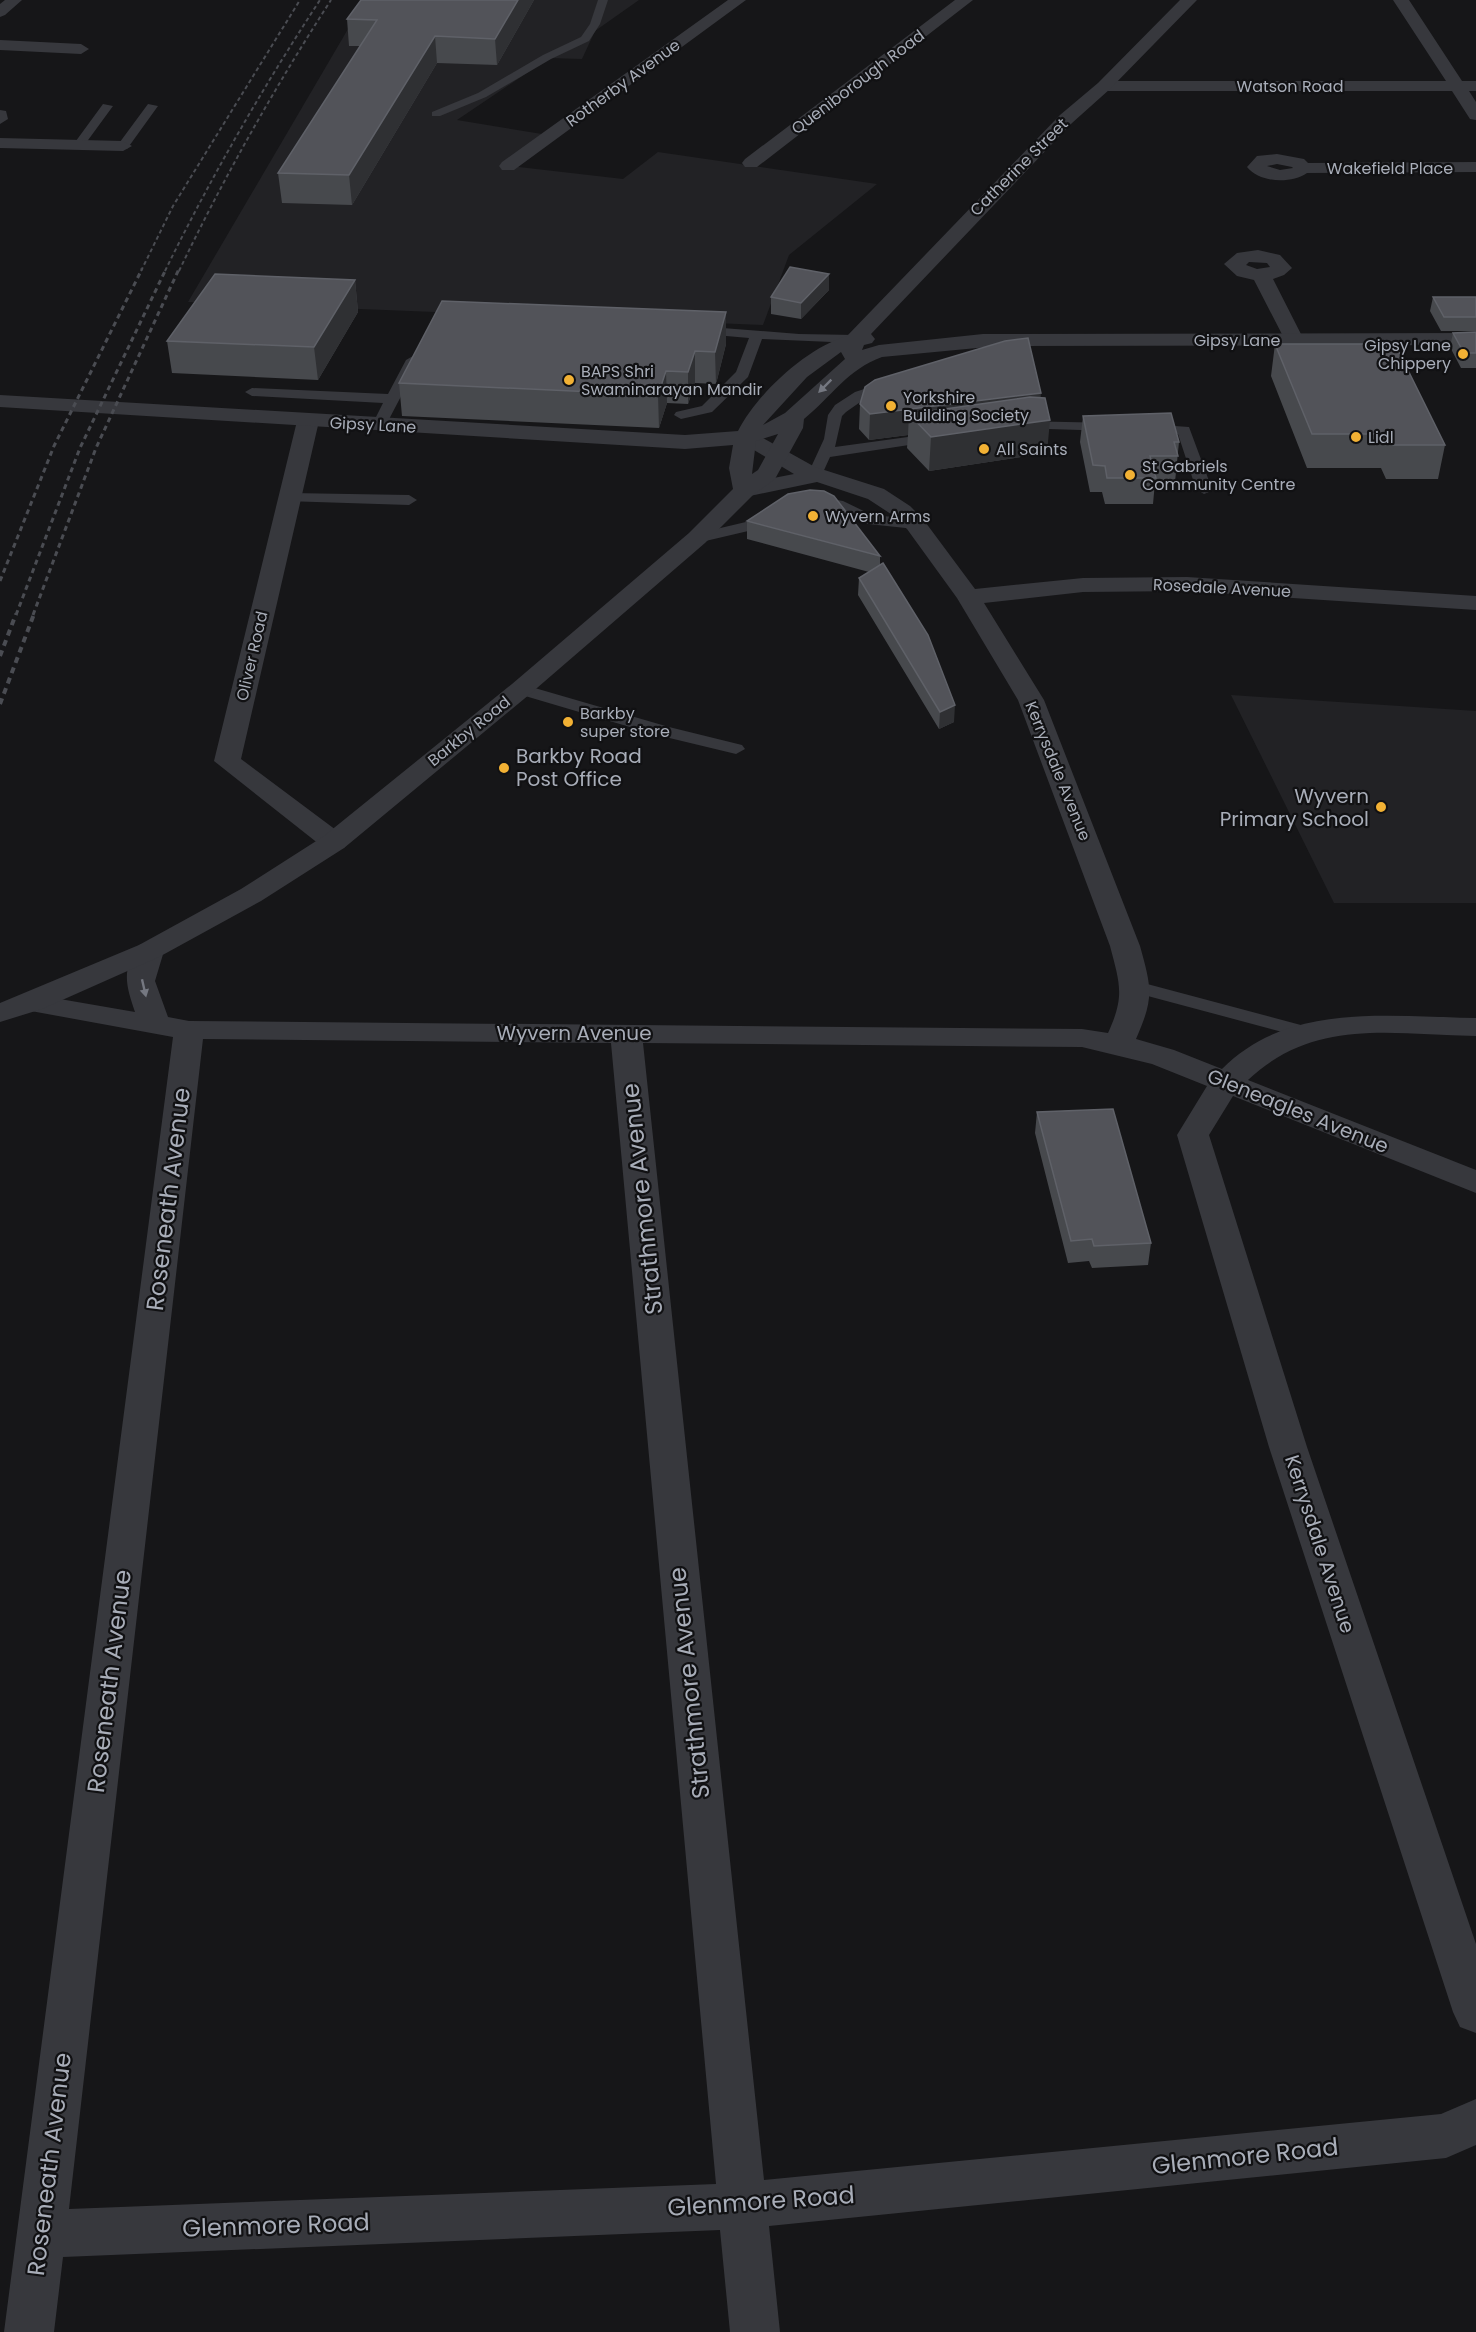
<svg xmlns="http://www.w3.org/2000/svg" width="1476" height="2332" font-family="Poppins,sans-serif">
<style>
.built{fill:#222225}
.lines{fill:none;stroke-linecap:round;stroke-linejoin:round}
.service{fill:#37383d;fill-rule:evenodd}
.minor{fill:#37383d;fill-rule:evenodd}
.tertiary{fill:#37383d;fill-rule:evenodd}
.rail-far2{stroke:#4a4c52;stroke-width:2;stroke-dasharray:4 3;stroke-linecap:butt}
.rail-far1{stroke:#4a4c52;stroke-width:3;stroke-dasharray:5 4;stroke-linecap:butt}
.rail{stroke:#4a4c52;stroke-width:4;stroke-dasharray:6 5;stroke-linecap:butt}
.wall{fill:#47494d}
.shaded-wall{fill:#2f3033}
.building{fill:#525359;stroke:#5f6168;stroke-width:1.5}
.oneway{fill:#757881}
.poi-dot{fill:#f2b134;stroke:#111113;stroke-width:2}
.labels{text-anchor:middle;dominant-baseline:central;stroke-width:4.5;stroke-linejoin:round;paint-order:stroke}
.far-street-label{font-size:16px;fill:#a8adb8;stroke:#111113}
.far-poi-label{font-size:16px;fill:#a8adb8;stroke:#111113;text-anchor:start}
.poi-label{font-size:20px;fill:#a8adb8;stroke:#111113;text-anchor:start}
.street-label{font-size:20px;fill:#a8adb8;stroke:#111113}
.near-street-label{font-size:24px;fill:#a8adb8;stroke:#111113}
</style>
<rect width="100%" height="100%" fill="#161618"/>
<path class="built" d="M365,0H639L595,31L582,59L549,58L457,120L542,134L502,165L623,179L658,152L877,184L789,255L763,325L188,302Z
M1231,695L1476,711V903H1334Z"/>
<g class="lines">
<path class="service" d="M598,0H608L600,24L589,41L551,59L486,97L440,116H432V112L478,93L543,55L581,37L590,24Z
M103,104L113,106L83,147H75L73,145Z
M148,104L158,106L127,149H119L117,146Z
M697,326L799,334L855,335L862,339L855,343L762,339L748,377L712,412L681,419L674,415L676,412L702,406L736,372L749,338L692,333V327Z
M413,356L420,360L386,425L379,429L372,425L383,403L252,396L245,392L252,388L388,394L406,360Z
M892,380L897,381V387L866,398L846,412L842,416L835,447L937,433L944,437L942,440L830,457L820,479H810L807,476L824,439L828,415L835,405L855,392Z
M1020,421L1113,423L1120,427L1113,431L1015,428L1013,425Z
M1146,424L1189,427L1212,489L1209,492L1204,494L1196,489L1178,434L1141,431L1139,428L1141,425Z
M290,493L409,495L417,500L409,505L285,501L282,498L285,495Z
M813,496L843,501L872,515L915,519L923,524L915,529L868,524L834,508L808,504L805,501Z
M773,507L781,512L761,528L697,543L689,538L691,535L750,521Z
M521,684L669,727L742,745L745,749L736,754L657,735L515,693L512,689Z
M1136,981L1312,1028L1316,1032L1312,1036L1305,1038L1129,991L1126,987L1129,983Z"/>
<path class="minor" d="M5,0H22L5,15L0,17V4Z
M728,0H746L514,170H502L499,166L502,162Z
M955,0H973L757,167H745L742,163L745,159Z
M1393,0H1409L1462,81H1476V91H1469L1476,102V120L1470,119L1452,91H1104L1096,86L1104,81H1446Z
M0,40L81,44L89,49L81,54L0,50Z
M0,110L6,111L8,119L0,124Z
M0,138L123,141L132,146L123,151L0,148Z
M1277,154L1304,159L1308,163L1476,162V172L1307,173C1291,184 1260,183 1247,167L1257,156ZM1277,164L1292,167L1293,168L1280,170L1267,166Z
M1258,250L1280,255L1292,268L1284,275L1273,279L1304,340L1301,344H1287L1254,280L1237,276L1224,264L1237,253ZM1249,262L1267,263L1270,267L1257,269L1246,265Z
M308,415L316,416L319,421L241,759L344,836L348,842L344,848L334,850L324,848L214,761L297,421L300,416Z
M747,429L815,467L884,489L910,506L923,519L975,589L1083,578L1187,577L1476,596V610L1187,591L1083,592L984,603L1044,700L1140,946C1152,989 1154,998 1136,1039L1174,1050L1222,1069C1289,1001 1390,1017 1476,1018V1036C1392,1035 1315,1017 1248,1080L1476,1170V1193L1233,1096L1209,1135L1307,1447L1476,1944V2033L1460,2027L1453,2012L1269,1447L1177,1135L1207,1086L1152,1064L1082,1047L643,1043L764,2180L1441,2114L1476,2099V2145L1446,2158L769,2226L780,2332H730L720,2230L63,2257L54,2332H4L173,1037L20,1009L16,1003L20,997L31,994L135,1012C126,985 121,970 139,945L149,942L159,945L164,951L155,981L168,1017L189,1021L1082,1029L1108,1033C1125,996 1120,984 1110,946L1018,700L957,598L907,529L894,516L868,499L817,482L745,497L737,495L734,490L737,485L794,474L739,441L736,436L739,431ZM203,1039L611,1043L716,2184L69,2209Z"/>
<path class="tertiary" d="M1180,0H1197L1110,89L1072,123L871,334L875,339L872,343L864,345L862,350L879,345L983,334L1476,333V345L998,346L882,357C848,369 831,397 804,419L803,428L775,479L753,495L705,543L530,694L344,848L261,901L159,957L42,1009L0,1022V1003L139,945L241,889L324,836L512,684L689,533L733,489L729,468L733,445L685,449L0,407V395L685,435L738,431C757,394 806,348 847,336L1060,115L1098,83ZM841,352L845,359L785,413L763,425L807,377ZM778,434L758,470L752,474L756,441Z"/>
<path class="rail-far2" d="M141,271L173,206L300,0
M165,271C211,177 263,87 320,0
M179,271C224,177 275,87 331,0"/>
<path class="rail-far1" d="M0,581L54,446L142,269
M16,615L80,448L166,269
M33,615L96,448L179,269"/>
<path class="rail" d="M0,656L16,614
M0,704L34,614"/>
</g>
<path class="wall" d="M361,0H534L497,65L437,63L352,205L282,203L278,173L361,46H349L347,19Z
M829,274V290L801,319L771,314V297Z
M355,280L358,312L318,380L172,373L167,341Z
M1433,297H1476V331H1441L1430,311Z
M1476,332V368H1461L1450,347L1453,333Z
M726,344L716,384L695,383L688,404L667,403L659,428L402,416L399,383Z
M1275,344L1445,445L1438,479H1386L1381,468H1307L1271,376Z
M1041,397L1047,453L929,471L907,448L908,435L869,440L859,429L860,404Z
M1083,416L1179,442L1175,482H1155L1153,504H1105L1102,492H1090L1080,442Z
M747,521L880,556V565L954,722L939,729L858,595L859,578L869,572L747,539Z
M1037,1112L1151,1243L1148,1265L1092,1268L1089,1261L1068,1263L1035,1133Z"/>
<path class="shaded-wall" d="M518,0H534L497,65L495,39Z
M435,36L437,63L352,205L349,175Z
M829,274V290L801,319V303Z
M355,280L358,312L318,380L314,347Z
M726,312V344L716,384L715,352Z
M695,351V383L688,404V372Z
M666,371L667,403L659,428L658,395Z
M1041,393L1039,418L909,414L908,435L869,440L870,414Z
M1050,420L1047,453L929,471L931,437Z
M955,705L954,722L939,729L940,712Z"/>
<path class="building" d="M361,0H518L495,39L435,36L349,175L278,173L377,20L347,19Z
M790,267L829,274L801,303L771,297Z
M215,274L355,280L314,347L167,341Z
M1433,297H1476V317H1444Z
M442,301L726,312L715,352L695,351L688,372L666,371L658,395L399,383Z
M1476,332V353H1464L1453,333Z
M1028,338L1041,393L870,414L860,404L865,387L875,380L1005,341Z
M1275,344H1395L1445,445H1392L1386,434H1312Z
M1030,397L1045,398L1050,420L931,437L909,414Z
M1171,413L1179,442H1174L1178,456H1150L1156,478H1107L1105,466L1093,465L1083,416Z
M810,490L824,491L834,496L880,556L747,521L788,494Z
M883,563L928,635L955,705L940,712L859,578Z
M1113,1109L1151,1243L1094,1246L1092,1239L1071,1241L1037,1112Z"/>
<defs><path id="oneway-solid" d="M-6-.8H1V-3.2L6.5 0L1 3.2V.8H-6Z" transform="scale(1.5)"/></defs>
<g class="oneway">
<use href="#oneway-solid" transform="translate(825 386) rotate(135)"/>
<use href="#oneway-solid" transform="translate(144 988) rotate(77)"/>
</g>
<g class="poi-dot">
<circle cx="1463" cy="354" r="6"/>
<circle cx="569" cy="380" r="6"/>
<circle cx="891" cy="406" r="6"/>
<circle cx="1356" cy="437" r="6"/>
<circle cx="984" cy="449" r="6"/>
<circle cx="1130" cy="475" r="6"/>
<circle cx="813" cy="516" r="6"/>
<circle cx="568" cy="722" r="6"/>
<circle cx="504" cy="768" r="6"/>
<circle cx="1381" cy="807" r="6"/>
</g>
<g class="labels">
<g class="far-street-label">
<text transform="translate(858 82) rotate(-37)">Queniborough Road</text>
<text transform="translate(623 83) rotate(-36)">Rotherby Avenue</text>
<text x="1290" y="86">Watson Road</text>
<text transform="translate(1019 167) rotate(-45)">Catherine Street</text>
<text x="1390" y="168">Wakefield Place</text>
<text x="1237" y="340">Gipsy Lane</text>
<text transform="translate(373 425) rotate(3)">Gipsy Lane</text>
<text transform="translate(1222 588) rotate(3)">Rosedale Avenue</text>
<text transform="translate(252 656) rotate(-77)">Oliver Road</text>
<text transform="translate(469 731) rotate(-39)">Barkby Road</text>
<text transform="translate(1058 771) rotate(68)">Kerrysdale Avenue</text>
</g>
<g class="far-poi-label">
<text x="1451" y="345" text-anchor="end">Gipsy Lane<tspan x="1451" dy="18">Chippery</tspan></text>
<text x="581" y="371">BAPS Shri<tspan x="581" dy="18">Swaminarayan Mandir</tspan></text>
<text x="903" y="397">Yorkshire<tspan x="903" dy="18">Building Society</tspan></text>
<text x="1368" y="437">Lidl</text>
<text x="996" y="449">All Saints</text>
<text x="1142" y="466">St Gabriels<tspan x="1142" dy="18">Community Centre</tspan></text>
<text x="825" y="516">Wyvern Arms</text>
<text x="580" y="713">Barkby<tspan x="580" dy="18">super store</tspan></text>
</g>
<g class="poi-label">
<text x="516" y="756">Barkby Road<tspan x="516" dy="23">Post Office</tspan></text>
<text x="1369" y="796" text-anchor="end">Wyvern<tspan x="1369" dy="23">Primary School</tspan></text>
</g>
<g class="street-label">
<text x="574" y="1033">Wyvern Avenue</text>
<text transform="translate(1298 1111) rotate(22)">Gleneagles Avenue</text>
<text transform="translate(1320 1544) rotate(72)">Kerrysdale Avenue</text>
</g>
<g class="near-street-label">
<text transform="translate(168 1199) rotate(-83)">Roseneath Avenue</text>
<text transform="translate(642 1199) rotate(-96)">Strathmore Avenue</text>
<text transform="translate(109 1681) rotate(-83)">Roseneath Avenue</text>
<text transform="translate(689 1683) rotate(-96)">Strathmore Avenue</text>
<text transform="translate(1245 2156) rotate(-6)">Glenmore Road</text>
<text transform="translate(49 2164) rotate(-83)">Roseneath Avenue</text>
<text transform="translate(761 2201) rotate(-4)">Glenmore Road</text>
<text transform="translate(276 2225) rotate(-2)">Glenmore Road</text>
</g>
</g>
</svg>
